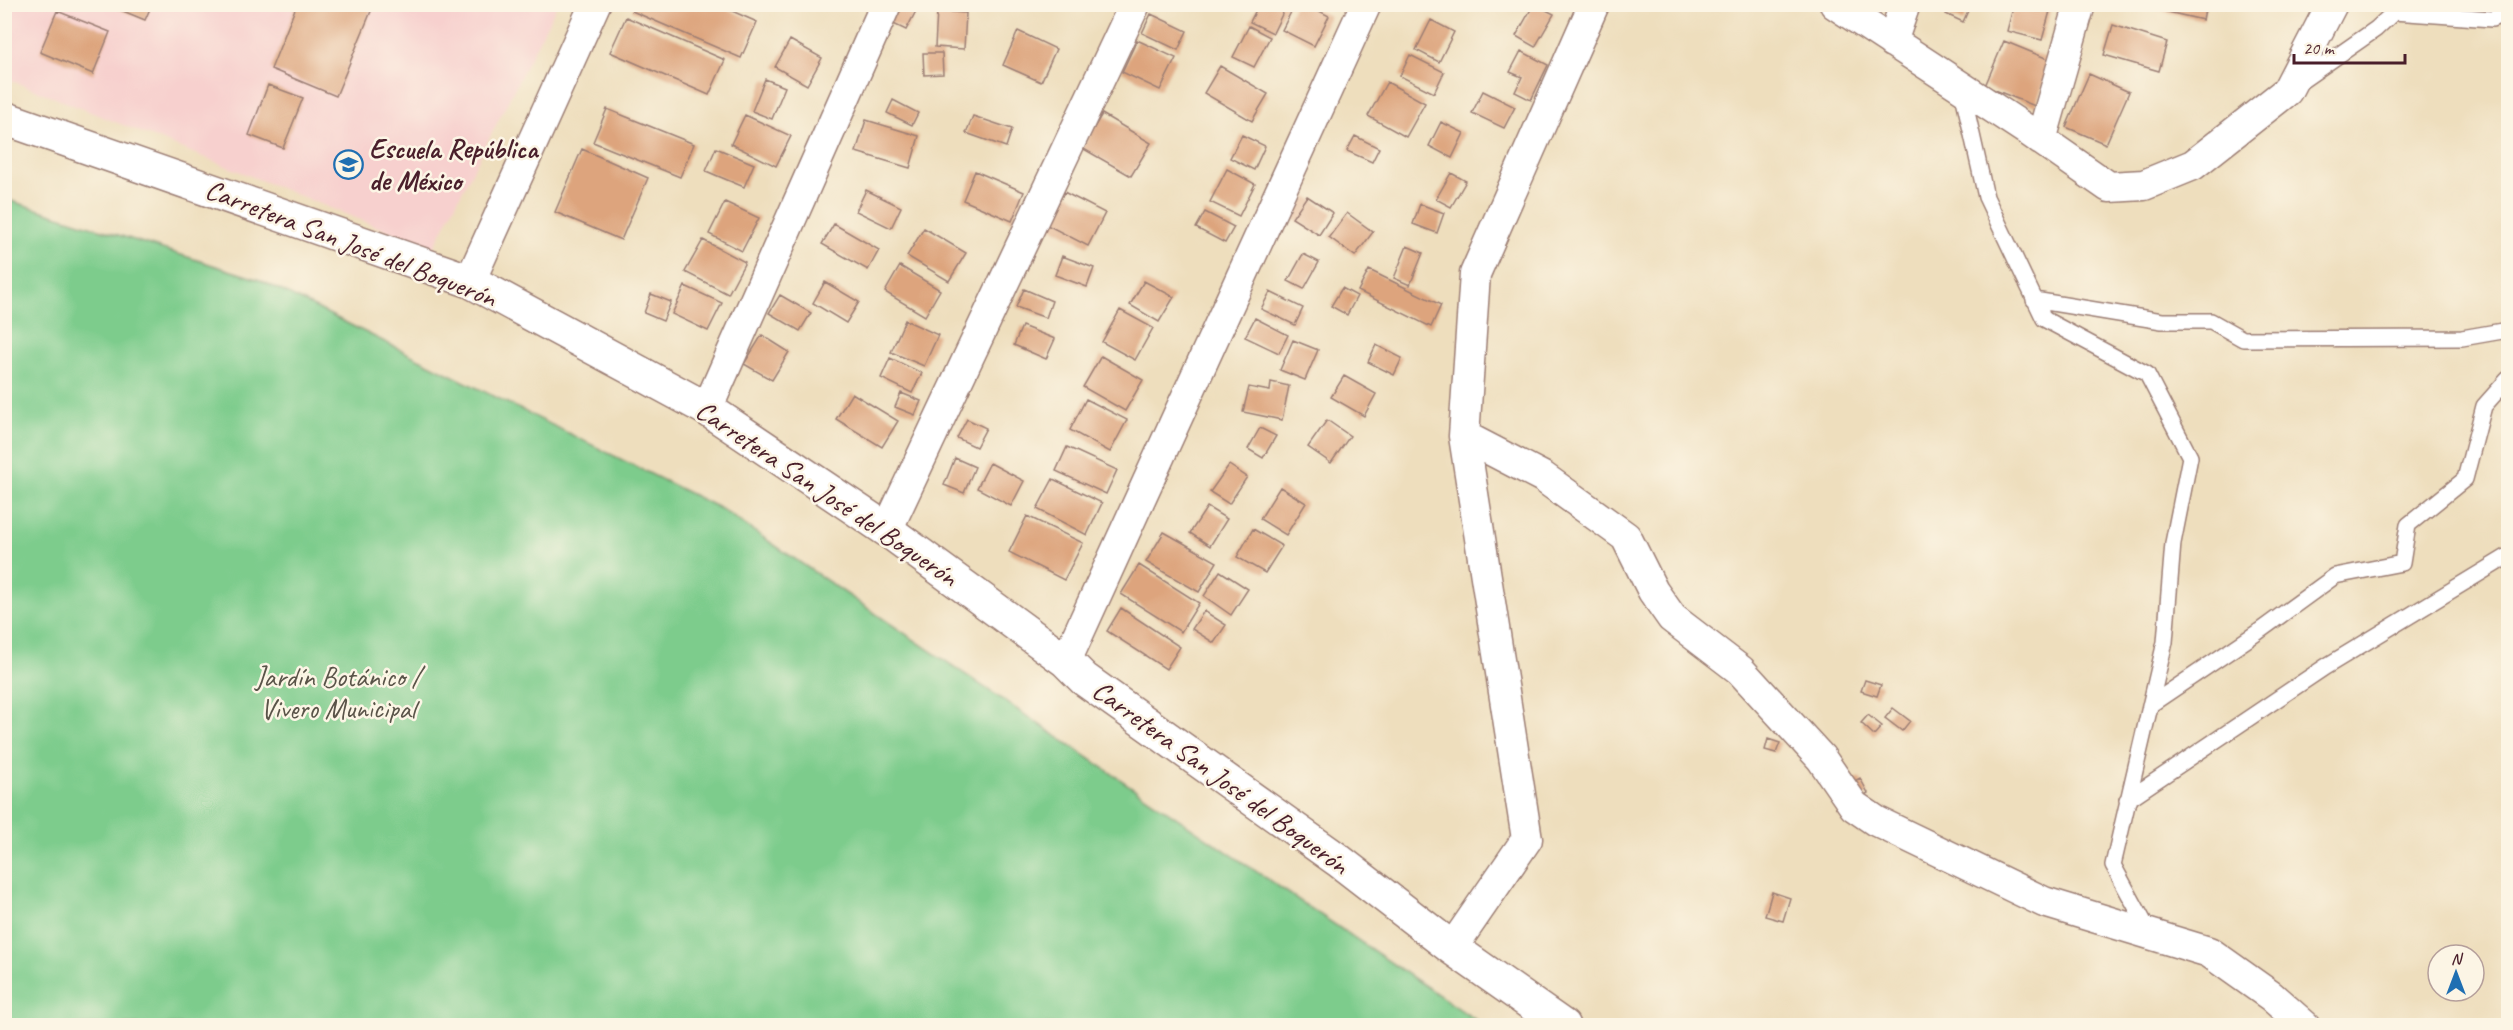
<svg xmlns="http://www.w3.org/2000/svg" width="2513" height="1030" font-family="Caveat,sans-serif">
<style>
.built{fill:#f7d0ce}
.green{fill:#7dcc8c;stroke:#64765c;stroke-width:1.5}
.building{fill:#dda47d}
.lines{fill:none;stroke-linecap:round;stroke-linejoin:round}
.lane-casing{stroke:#9c7e74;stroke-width:18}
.street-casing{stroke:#9c7e74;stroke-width:33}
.secondary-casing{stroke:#9c7e74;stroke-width:36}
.lane{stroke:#fff;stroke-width:15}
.street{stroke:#fff;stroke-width:30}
.secondary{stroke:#fff;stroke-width:33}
.labels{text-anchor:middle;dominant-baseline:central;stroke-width:5;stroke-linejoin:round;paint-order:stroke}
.poi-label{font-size:28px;font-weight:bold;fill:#4a1f2b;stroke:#fcf5e5;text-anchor:start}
.street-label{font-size:28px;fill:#4a1f2b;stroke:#fcf5e5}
.park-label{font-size:28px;fill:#595348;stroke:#fcf5e5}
</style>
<rect width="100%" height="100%" fill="#fcf5e5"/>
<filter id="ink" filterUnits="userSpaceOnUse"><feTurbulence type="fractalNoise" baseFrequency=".0167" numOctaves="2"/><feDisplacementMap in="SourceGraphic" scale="12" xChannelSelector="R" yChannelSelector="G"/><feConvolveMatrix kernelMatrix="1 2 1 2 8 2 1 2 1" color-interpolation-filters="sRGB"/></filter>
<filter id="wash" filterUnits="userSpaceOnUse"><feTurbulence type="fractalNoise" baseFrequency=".008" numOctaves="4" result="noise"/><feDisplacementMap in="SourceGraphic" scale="24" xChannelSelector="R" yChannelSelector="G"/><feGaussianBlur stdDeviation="1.35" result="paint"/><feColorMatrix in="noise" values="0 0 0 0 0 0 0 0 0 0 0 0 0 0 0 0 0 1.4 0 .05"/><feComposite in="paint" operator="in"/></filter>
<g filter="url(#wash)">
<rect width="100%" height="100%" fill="#eedebd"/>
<path class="built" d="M4,5H557L433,249L5,78Z"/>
<path class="green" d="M5,199L260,280L721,509L1483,1025H5Z"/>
<g id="blocks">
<path class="building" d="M106,4H152L145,20Z
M297,4H374L336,96L271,69Z
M635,4H716L757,22L741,58L632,11Z
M893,4H904L916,11L906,30L885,20Z
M1259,4H1287L1273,33L1250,22Z
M1295,4H1306L1329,16L1314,46L1282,30Z
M1534,4L1554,14L1535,47L1516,36Z
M1950,4H1971L1963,22L1946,14Z
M2014,4H2052L2042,40L2007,31Z
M2133,4H2206L2203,20Z
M57,11L110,32L93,74L40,52Z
M937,11L966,13L964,49L935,47Z
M1151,14L1187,31L1178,50L1142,33Z
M626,17L725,60L709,95L610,52Z
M1431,20L1454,32L1439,62L1416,50Z
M2113,25L2167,42L2159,71L2104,55Z
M1249,26L1270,37L1254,67L1233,57Z
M1018,31L1056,49L1041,82L1003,65Z
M790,40L822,58L807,85L775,67Z
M1137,40L1176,58L1160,90L1122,72Z
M2004,41L2053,61L2035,106L1985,86Z
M1521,51L1548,65L1531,100L1515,92L1522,77L1510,72Z
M923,53H942L943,74L924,75Z
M1410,55L1444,72L1434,93L1400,76Z
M1220,66L1268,94L1252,121L1204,93Z
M2089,74L2129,92L2106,144L2066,127Z
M765,79L785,87L772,119L752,111Z
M1387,82L1425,103L1406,137L1368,116Z
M268,85L303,98L283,148L249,135Z
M1483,91L1515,107L1504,128L1472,113Z
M893,100L918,113L912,125L887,113Z
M607,109L694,144L680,177L593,142Z
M1102,114L1151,143L1131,176L1082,148Z
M745,115L791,136L776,166L731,144Z
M973,116L1012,129L1006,147L966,133Z
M866,120L919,136L910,168L856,152Z
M1441,122L1464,133L1452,158L1429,146Z
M1242,135L1265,146L1254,170L1230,158Z
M1355,136L1379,148L1372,162L1347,151Z
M716,148L754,164L744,187L706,171Z
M582,149L648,178L621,240L555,212Z
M1227,169L1255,184L1239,216L1210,202Z
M975,171L1024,192L1012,221L963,200Z
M1451,173L1466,181L1451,207L1436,199Z
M866,190L901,207L891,228L856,211Z
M1064,192L1105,213L1088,246L1047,225Z
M1307,196L1333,213L1319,235L1292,218Z
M725,202L759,218L742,251L709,234Z
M1420,204L1444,213L1437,233L1413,224Z
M1205,212L1234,227L1225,243L1196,228Z
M1347,213L1373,232L1355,256L1329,237Z
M834,224L879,250L868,270L822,244Z
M924,228L966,253L949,281L907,256Z
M703,240L745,262L728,294L685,272Z
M1407,246L1423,253L1410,285L1394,278Z
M1303,254L1319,262L1304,289L1288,281Z
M1062,256L1094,268L1087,287L1055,275Z
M900,266L940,290L925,316L885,292Z
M1369,270L1441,305L1431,327L1358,291Z
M1144,281L1174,297L1159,322L1130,305Z
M825,282L859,302L846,323L813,303Z
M685,286L722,303L708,331L672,314Z
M1342,288L1357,296L1347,315L1331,306Z
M1024,289L1052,301L1046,318L1016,307Z
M1270,292L1303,308L1295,325L1261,309Z
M651,294L671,302L663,321L644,313Z
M780,295L811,313L800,331L769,313Z
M1120,310L1153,328L1135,360L1102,342Z
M1255,318L1288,335L1279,353L1245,337Z
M905,320L938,335L924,366L891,352Z
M1022,326L1055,339L1046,359L1014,345Z
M762,335L789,352L772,380L744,364Z
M1293,340L1318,350L1305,380L1280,370Z
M1376,345L1402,358L1394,375L1368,362Z
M1101,356L1143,380L1125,411L1083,387Z
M890,358L922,373L912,393L881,378Z
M1344,376L1376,394L1364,416L1331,397Z
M1271,382L1289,386L1282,420L1243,412L1249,387L1270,391Z
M852,393L898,421L882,447L836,419Z
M901,393L921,401L915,415L895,407Z
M1086,399L1127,420L1110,452L1070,430Z
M967,419L986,428L976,447L957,438Z
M1327,420L1350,436L1331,463L1308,447Z
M1260,428L1276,436L1263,458L1248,449Z
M1067,447L1117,470L1106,494L1056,471Z
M955,458L975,467L964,493L944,485Z
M990,463L1024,481L1011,506L977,488Z
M1229,465L1247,477L1229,504L1210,492Z
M1053,479L1102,503L1087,535L1037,509Z
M1280,487L1306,503L1286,535L1260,519Z
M1207,507L1227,519L1210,546L1190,533Z
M1027,516L1083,543L1064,580L1009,552Z
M1253,529L1282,546L1265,573L1237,557Z
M1164,532L1217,562L1199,592L1146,562Z
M1139,565L1199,603L1181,632L1121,594Z
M1220,571L1248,589L1231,615L1204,596Z
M1121,608L1180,647L1166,669L1107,631Z
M1204,611L1226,625L1214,643L1192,629Z
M1865,680L1881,685L1877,696L1861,691Z
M1893,708L1910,721L1902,731L1885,718Z
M1868,715L1882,726L1874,735L1861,723Z
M1768,739L1780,743L1776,753L1765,750Z
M1860,778L1868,793L1857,800L1849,784Z
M1772,892L1790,898L1783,921L1765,916Z"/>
</g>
</g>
<g filter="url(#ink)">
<use href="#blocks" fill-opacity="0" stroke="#9c7e74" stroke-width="1.5"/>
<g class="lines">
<defs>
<path id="lane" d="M2297,84L2376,29L2394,12L2492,19L2508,12
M1962,90L1986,197L2044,319L2147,374L2190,457L2173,543L2165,642L2113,865L2150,933
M2034,300L2162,321H2211L2243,339L2462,338L2508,330
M2150,705L2258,632L2335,576L2402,563L2408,525L2465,479L2484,406L2508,379
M2127,800L2325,667L2508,556"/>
<path id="street" d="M1835,4L2030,132L2109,187L2144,185L2193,165L2287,91L2332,4
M1892,42L1905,4
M2041,140L2080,4
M470,281L595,4
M707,409L886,4
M1464,436L1543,477L1626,537L1653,591L1672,618L1740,670L1821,758L1854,806L1876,821L2044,902L2209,952L2271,996L2305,1026
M887,530L1135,4
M1066,661L1366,4
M1452,948L1527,839L1464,436L1475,274L1594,4"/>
<path id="secondary" d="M4,118L470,281L707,409L887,530L1066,661L1084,679L1338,860L1452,948L1563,1026"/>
</defs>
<use href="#lane" class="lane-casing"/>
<use href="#street" class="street-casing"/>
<use href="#secondary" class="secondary-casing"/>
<use href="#lane" class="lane"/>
<use href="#street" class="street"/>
<use href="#secondary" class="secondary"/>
</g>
</g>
<defs>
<symbol id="school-ring" viewBox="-11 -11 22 22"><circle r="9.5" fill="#fcf5e5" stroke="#1f6fb2" stroke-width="1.5"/><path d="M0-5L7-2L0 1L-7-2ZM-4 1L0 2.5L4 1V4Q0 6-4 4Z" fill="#1f6fb2"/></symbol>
</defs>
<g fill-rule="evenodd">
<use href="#school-ring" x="332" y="148" width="33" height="33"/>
</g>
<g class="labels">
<g class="poi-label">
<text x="369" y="148">Escuela República<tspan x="369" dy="32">de México</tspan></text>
</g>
<g class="street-label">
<text transform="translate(351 243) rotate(21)">Carretera San José del Boquerón</text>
<text transform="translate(827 493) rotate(34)">Carretera San José del Boquerón</text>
<text transform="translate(1221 777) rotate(36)">Carretera San José del Boquerón</text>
</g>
<g class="park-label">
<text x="338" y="676">Jardín Botánico /<tspan x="338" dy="32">Vivero Municipal</tspan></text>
</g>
</g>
<rect width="2513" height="1030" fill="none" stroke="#fcf5e5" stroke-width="24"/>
<g transform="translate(2456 973)"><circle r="28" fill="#fcf5e5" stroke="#b59f9b" stroke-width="1.5"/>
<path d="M0-4.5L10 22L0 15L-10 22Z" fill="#1f6fb2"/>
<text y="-9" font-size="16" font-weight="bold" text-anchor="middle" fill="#4a1f2b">N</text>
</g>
<path d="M2294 54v9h111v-9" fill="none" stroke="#4a1f2b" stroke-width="3"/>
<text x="2303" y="54" font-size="18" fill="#4a1f2b" stroke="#fcf5e5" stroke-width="4.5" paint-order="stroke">20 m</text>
</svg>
